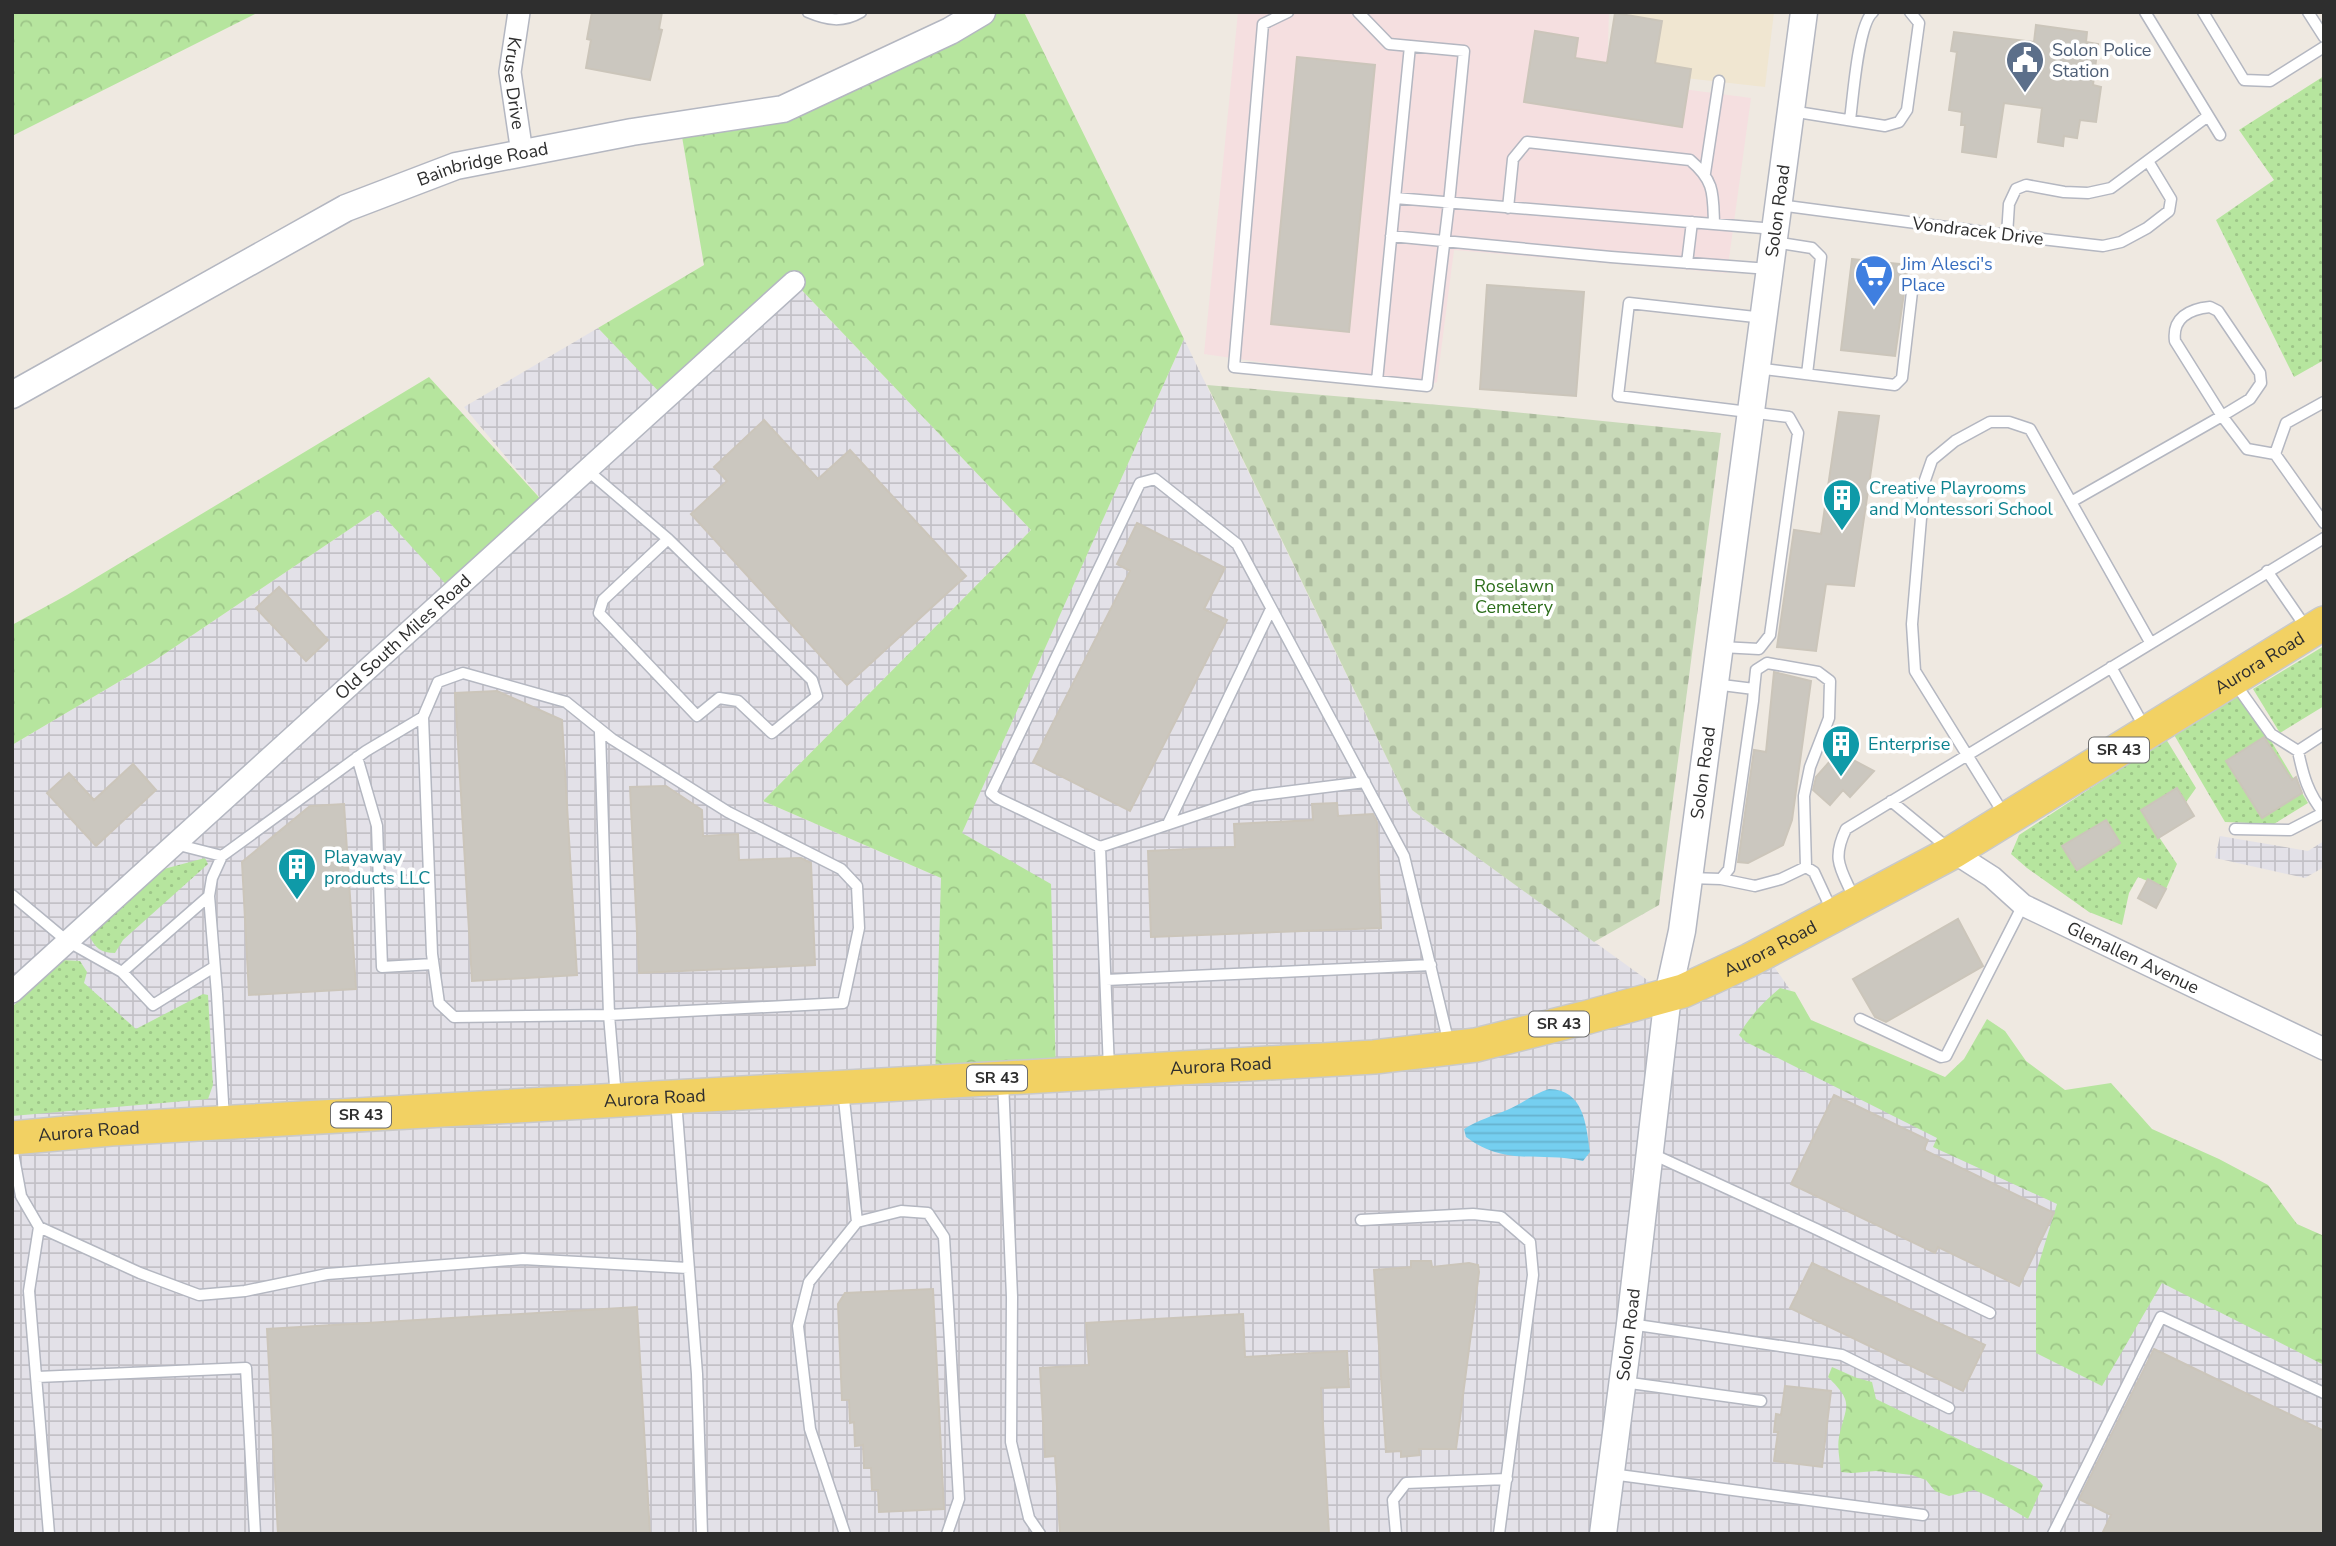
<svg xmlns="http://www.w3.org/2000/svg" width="2336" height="1546" font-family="'Nunito Sans',sans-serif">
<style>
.industrial{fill:url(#industrial-grid)}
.education{fill:#f0e6d1}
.medical{fill:#f5dfe0}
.grass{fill:url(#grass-dots)}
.forest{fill:url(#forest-crowns)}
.cemetery{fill:url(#cemetery-stones)}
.water{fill:url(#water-rules)}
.building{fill:#cbc7bf;stroke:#cbc5ba;stroke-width:2}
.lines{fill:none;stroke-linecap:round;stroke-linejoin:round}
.service-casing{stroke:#b4b7c1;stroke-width:13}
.minor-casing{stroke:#b4b7c1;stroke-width:24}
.tertiary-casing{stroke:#b4b7c1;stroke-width:29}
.primary-casing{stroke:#c9c9c9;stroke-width:36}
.service{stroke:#fff;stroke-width:10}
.minor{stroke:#fff;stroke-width:21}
.tertiary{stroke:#fff;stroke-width:26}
.primary{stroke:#f2d163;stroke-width:33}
.labels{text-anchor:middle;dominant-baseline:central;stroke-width:7;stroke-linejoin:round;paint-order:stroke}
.shield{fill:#fff;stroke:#6d6d6d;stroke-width:2}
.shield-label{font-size:16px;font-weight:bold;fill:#2e2e2e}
.service-label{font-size:18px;fill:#4e5e75;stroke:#fff;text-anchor:start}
.street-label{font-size:18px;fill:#2e2e2e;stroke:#fff}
.shop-label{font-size:18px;fill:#366cbe;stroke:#fff;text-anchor:start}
.culture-label{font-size:18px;fill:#0d838f;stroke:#fff;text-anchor:start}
.park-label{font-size:18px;fill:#2c6e1b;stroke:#fff}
</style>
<defs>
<pattern id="industrial-grid" width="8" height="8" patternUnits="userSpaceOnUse" patternTransform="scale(1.75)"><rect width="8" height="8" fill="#e3e1e8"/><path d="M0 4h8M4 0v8" fill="none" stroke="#c3c1c7"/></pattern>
<pattern id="grass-dots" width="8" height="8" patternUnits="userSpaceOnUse" patternTransform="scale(1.75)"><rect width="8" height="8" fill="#b6e59e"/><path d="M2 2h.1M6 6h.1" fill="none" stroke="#9dc588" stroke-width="1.8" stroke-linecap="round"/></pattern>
<pattern id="forest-crowns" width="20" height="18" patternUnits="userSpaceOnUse" patternTransform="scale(1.75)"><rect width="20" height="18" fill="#b6e59e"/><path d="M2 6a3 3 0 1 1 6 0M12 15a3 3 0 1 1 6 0" fill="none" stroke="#9dc588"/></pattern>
<pattern id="cemetery-stones" width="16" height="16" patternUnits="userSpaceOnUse" patternTransform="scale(1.75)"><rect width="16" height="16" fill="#c8d9b8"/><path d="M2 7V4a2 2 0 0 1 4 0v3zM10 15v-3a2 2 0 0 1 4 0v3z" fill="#acbb9e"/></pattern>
<pattern id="water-rules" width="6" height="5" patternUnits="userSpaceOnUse" patternTransform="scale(1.75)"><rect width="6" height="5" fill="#75cff0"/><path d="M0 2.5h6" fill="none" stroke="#66b2ce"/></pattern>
</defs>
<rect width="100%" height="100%" fill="#efe9e1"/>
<path class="industrial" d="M794,282L1031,530L763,801L941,878L1184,339L1412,810L1668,995L1764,952L1811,1020L2324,1304V1534H12V745L154,661L378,510L453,591L547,506L464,407L598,328L666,398Z
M2220,836L2308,851L2324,841V867L2305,878L2215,858Z"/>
<path class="education" d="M1629,12H1774L1765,87L1623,71Z"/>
<path class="medical" d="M1238,12H1609L1607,79L1751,98L1727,273L1454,250L1437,382L1427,386L1204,354Z"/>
<path class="grass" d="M2324,76V360L2294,377L2216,220L2274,180L2239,130Z
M2324,646V706L2280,733L2253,689Z
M2242,692L2308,803L2274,824L2225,822L2173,733Z
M2166,739L2196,788L2186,802L2177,788L2141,810L2177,864L2166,889L2138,877L2129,893L2122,925L2089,912L2027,868L2011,854L2019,835Z
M205,858L208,864L123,940L115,953C101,953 95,948 89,935L160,870Z
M62,960L80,961L87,972L84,983L136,1029L203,994L208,995L213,1085L208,1099L12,1116V1007Z"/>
<path class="forest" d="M12,12H259L12,136Z
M982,12H1024L1184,339L962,833L1051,884L1056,1075L935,1082L941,878L763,801L1031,530L794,282L665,398L598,328L704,265L680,125L783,109Z
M429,377L547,506L453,592L378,510L154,661L12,745V625L67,595Z
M1780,988L1795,992L1811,1020L1945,1077L1964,1059L1987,1019L2005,1031L2026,1061L2065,1090L2111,1083L2152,1129L2219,1159L2268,1185L2297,1224L2324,1236V1365L2162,1283L2102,1386L2036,1353V1273L2057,1204L1933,1147L1937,1138L1746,1042L1739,1035C1750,1016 1763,1002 1780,988Z
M1832,1367L1857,1378L1872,1382L1876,1399L2036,1477L2043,1485L2028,1519L1993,1498L1974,1490L1949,1496L1935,1491L1926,1480L1912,1475L1876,1471L1852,1473L1841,1472C1840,1461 1837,1448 1839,1437C1846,1404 1855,1404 1828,1377Z"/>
<path class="cemetery" d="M1207,385L1474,408L1721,433L1659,905L1594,942L1412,810Z"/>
<path class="water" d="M1549,1089C1584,1090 1586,1124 1590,1152L1583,1161C1536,1151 1507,1167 1466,1137L1464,1129C1479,1120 1492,1116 1507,1110C1522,1104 1533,1094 1549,1089Z"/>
<path class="building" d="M592,12H662L659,29L662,30L650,80L586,68L591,40L587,39Z
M1615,13L1662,21L1655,63L1691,69L1682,127L1524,102L1535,31L1578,38L1575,58L1607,63Z
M2036,25L2087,32L2086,42L2098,44L2093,85L2101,87L2096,122L2080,120L2077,138L2064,136L2063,146L2038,142L2042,108L2004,103L1996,157L1962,152L1965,125H1961L1962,112L1949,110L1957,52L1951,51L1954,32L2034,42Z
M1297,57L1375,65L1349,332L1271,324Z
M1852,259L1908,265L1895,356L1841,350Z
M1487,285L1584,292L1576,396L1480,389Z
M1839,412L1879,416L1854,586L1826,584L1816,651L1777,647L1794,530L1821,534Z
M764,420L818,479L850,450L966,576L847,685L691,514L727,481L714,467Z
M1137,523L1225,568L1204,609L1227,620L1130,811L1033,762L1130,571L1117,564Z
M279,587L328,640L306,661L256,608Z
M1774,672L1811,681L1792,820L1783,845L1748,863L1738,862L1754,750L1766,752Z
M497,691L562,720L577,975L472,981L455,693Z
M2264,737L2292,780L2296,777L2302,793L2262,818L2226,761Z
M1838,752L1874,771L1850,797L1843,790L1830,805L1813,790L1816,777Z
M133,764L156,790L96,846L47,793L69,773L94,800Z
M666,786L702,810L703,836L738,834L739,860L801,858L811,863L815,965L639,973L630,787Z
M2177,788L2194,816L2158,838L2141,810Z
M1337,803L1338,816L1373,814L1377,822L1381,928L1151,937L1148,851L1235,847L1234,824L1313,820L1312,804Z
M344,804L356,989L249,995L242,862L310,806Z
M2106,820L2120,843L2077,870L2062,846Z
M2148,879L2166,889L2156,908L2138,898Z
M1958,919L1983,966L1886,1022L1875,1017L1853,979Z
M1834,1095L1928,1140L1924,1150L2054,1213L2019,1286L1938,1247L1935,1253L1791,1184Z
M1411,1261H1431L1432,1267L1469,1263L1478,1265L1479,1272L1456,1449H1419L1420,1455L1401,1457V1451L1386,1452L1374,1270L1411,1267Z
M1812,1263L1985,1345L1963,1391L1790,1308Z
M933,1289L944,1509L879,1512L878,1490H872L871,1468H864L863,1445L855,1446L854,1422L850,1423L849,1400H842L838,1304L845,1293Z
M637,1307L650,1534H278L267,1329Z
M1243,1314L1245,1357L1347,1351L1349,1387L1321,1388L1329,1534H1060L1055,1456L1045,1457L1040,1368L1089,1365L1086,1323Z
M2154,1349L2324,1431V1534H2102L2111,1515L2079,1499Z
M1785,1386L1831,1391L1822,1467L1774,1461L1778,1432H1774L1776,1414L1781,1415Z"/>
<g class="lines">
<defs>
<path id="service" d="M808,12C827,20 842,23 861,12
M1288,12L1263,24L1234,367L1427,386L1449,203L1464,51L1389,44L1358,12
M2145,12L2220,135
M2203,12L2244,80L2270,81L2324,47
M2308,12L2324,37
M1791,111L1885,126L1899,122L1907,110L1919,23L1910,12
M1850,120C1853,98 1858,24 1873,12
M1705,173L1719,81
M1395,198L1775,229
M1779,205L2007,235L2103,246L2121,242L2147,228L2169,211L2171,199L2148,161
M1508,208L1513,159L1527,142L1690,160C1715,181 1713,194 1714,224
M2007,235L2009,204L2016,189L2026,185L2064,192L2088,193L2111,188L2208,116
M1391,236L1611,257L1769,269
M1774,242L1812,248L1821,257L1807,374
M1687,263L1692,222
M2210,307L2218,311L2260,373L2261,383L2250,399L2222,416L2175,341C2172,318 2189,309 2210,307Z
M1756,368L1895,385L1902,378L1913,283
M1377,381L1410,46
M2324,402L2286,423L2275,454L2324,523
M587,470L668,539L812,680L817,696L772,733L738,701L719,698L697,716L599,613L603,600L668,539
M2071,502L2222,416L2247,449L2275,454
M2267,571L2307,629
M1721,647L1759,649L1770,635L1798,433L1789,417L1618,396L1629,303L1764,318
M2111,667L2146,730
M463,673L566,702L612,739L728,812L841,869L857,886L859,928L843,1003L609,1015L454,1017L439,1003L432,954L423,717L438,682Z
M2234,682L2271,734L2298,751L2324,734
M1754,689L1756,670L1767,663L1818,672L1830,681L1829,718L1810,767L1804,796L1806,867
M600,732L609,1015L616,1097
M2298,751C2303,775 2308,794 2324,813
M357,757L377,826L382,967L433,964
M1891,801L1948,848
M2005,816L1915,671L1912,624L1924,483L1932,460L1955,441L1990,422H2009L2030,429L2150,642
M1168,824L1271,609
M2235,829L2290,830L2323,813
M175,844L222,856L366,751L423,717
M1100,847L1253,796L1365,782
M222,856L212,878L209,896L217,994L224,1120
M1689,878L1721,879L1729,869L1753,701L1754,689L1714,684
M1721,879L1755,886L1781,879L1806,867L1814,872L1833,913
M12,895L67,941L122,972L153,1005L214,967
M1854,898C1841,869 1831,860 1846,829L2324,538
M122,972L209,896
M1106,980L1431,965
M1860,1019L1941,1057L1946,1056L2023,905
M1109,1069L1100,847L997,798L991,793L1140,483L1155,479L1237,544L1404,856L1449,1044
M1003,1081L1012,1297L1011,1442L1029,1518L1040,1534
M843,1090L857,1222
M676,1100L697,1374L702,1534
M12,1147L21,1196L39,1227L140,1273L199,1295L245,1291L327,1274L523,1259L688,1268
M1650,1153L1816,1229L1990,1313
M1361,1220L1473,1214L1501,1217L1530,1242L1533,1275L1499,1534
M39,1227L29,1291L49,1534
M1630,1324L1842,1355L1949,1408
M37,1377L246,1368L255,1534
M1623,1382L1761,1401
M1611,1474L1923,1515
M845,1534L810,1429L798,1326L809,1282L857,1222L901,1211L928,1213L944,1237L959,1499L947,1534
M1396,1534L1393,1500L1406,1483L1507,1479
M2053,1534L2161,1317L2324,1393"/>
<g id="minor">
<path id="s1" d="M519,12L510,72L522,153"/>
<path id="s2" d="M1953,852L1992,877L2023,905L2324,1049"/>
<path id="s3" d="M12,992L794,282"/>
</g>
<g id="tertiary">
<path id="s4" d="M12,395L346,208L456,166L632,132L783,109L950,31L982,12"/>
<path id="s5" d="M1603,1534L1630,1324L1668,995L1682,931L1804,12"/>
</g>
<g id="primary">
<path id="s6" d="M12,1138L111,1129L1374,1057L1476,1045L1588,1017L1683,991L1720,974L1750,960L1953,852L2324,623"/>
</g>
</defs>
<use href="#service" class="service-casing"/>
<use href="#minor" class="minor-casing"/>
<use href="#tertiary" class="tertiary-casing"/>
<use href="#primary" class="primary-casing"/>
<use href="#service" class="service"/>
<use href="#minor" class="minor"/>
<use href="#tertiary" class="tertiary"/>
<use href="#primary" class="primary"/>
</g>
<defs>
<symbol id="civic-pin" viewBox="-11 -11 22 30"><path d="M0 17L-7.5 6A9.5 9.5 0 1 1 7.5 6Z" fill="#5c6f8a" stroke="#fff"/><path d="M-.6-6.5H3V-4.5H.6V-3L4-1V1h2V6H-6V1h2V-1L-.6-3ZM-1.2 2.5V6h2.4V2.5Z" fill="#fff"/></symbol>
<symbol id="supermarket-pin" viewBox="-11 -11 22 30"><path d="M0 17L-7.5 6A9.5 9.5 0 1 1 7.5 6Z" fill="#3f7fe0" stroke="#fff"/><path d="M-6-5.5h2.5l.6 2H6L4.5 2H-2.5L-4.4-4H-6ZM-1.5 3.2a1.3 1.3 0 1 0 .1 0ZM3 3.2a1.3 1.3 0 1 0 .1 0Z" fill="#fff"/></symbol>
<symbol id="building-pin" viewBox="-11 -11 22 30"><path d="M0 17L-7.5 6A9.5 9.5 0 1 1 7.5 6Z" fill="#0f9aa8" stroke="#fff"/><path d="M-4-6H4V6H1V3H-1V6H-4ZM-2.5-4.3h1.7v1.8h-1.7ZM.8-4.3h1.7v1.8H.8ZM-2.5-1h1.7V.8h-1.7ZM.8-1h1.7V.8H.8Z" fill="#fff"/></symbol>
</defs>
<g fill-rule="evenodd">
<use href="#civic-pin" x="2003" y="38" width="44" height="60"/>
<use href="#supermarket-pin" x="1852" y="252" width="44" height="60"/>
<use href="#building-pin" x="1820" y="476" width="44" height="60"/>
<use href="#building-pin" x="1819" y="722" width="44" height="60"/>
<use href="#building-pin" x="275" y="845" width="44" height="60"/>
</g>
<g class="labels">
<g class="shield">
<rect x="2089" y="737.5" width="60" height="25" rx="5"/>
<rect x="1529" y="1011.5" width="60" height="25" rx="5"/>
<rect x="967" y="1065.5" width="60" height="25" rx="5"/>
<rect x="331" y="1102.5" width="60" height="25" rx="5"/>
</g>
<g class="shield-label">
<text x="2119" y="750">SR 43</text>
<text x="1559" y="1024">SR 43</text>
<text x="997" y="1078">SR 43</text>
<text x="361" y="1115">SR 43</text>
</g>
<g class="service-label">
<text x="2052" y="50">Solon Police<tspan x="2052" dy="21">Station</tspan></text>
</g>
<g class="street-label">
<text stroke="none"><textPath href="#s1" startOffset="72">Kruse Drive</textPath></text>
<text stroke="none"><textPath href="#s4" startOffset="527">Bainbridge Road</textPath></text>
<text stroke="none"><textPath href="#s5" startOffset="1335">Solon Road</textPath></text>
<text transform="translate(1978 231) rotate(7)">Vondracek Drive</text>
<text stroke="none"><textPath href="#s3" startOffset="528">Old South Miles Road</textPath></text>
<text stroke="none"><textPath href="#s6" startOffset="2345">Aurora Road</textPath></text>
<text stroke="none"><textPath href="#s5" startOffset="768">Solon Road</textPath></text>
<text stroke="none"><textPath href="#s6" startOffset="1778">Aurora Road</textPath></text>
<text stroke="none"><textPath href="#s2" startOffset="210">Glenallen Avenue</textPath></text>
<text stroke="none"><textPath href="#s6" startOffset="1211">Aurora Road</textPath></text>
<text stroke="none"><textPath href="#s6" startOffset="644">Aurora Road</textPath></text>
<text stroke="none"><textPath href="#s6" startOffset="77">Aurora Road</textPath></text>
<text stroke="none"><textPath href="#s5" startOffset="201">Solon Road</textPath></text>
</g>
<g class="shop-label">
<text x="1901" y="264">Jim Alesci's<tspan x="1901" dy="21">Place</tspan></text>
</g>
<g class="culture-label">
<text x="1869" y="488">Creative Playrooms<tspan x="1869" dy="21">and Montessori School</tspan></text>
<text x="1868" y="744">Enterprise</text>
<text x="324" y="857">Playaway<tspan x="324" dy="21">products LLC</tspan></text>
</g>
<g class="park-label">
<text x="1514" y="586">Roselawn<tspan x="1514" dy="21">Cemetery</tspan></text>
</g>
</g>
<rect width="2336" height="1546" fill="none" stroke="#2e2e2e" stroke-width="28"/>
</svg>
